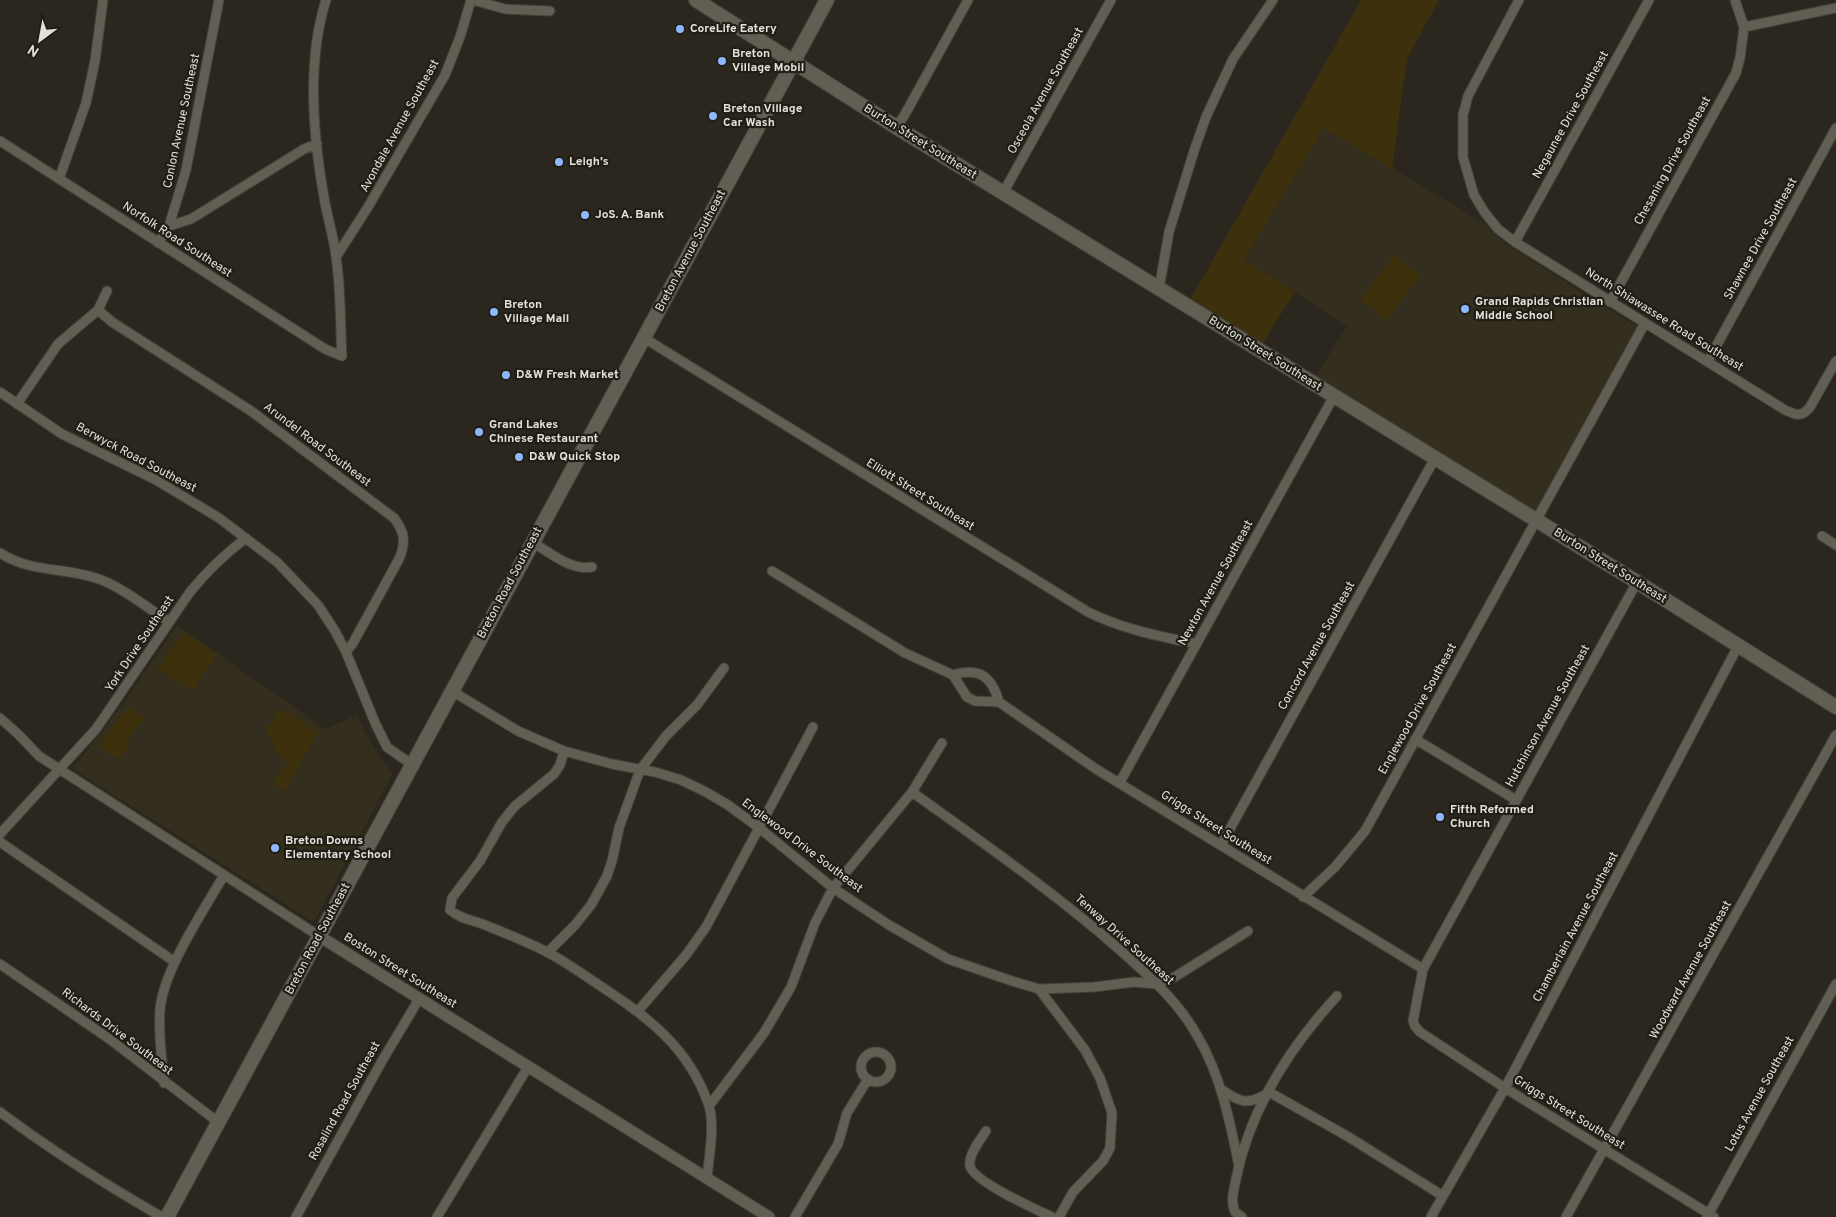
<svg xmlns="http://www.w3.org/2000/svg" width="1836" height="1217" font-family="Overpass,sans-serif">
<style>
.built{fill:#332e1e}
.green{fill:#3c300d}
.lines{fill:none;stroke-linecap:round;stroke-linejoin:round}
.minor-casing{stroke:#45423a;stroke-width:11}
.tertiary-casing{stroke:#45423a;stroke-width:13}
.secondary-casing{stroke:#45423a;stroke-width:16}
.minor{stroke:#615e53;stroke-width:9}
.tertiary{stroke:#615e53;stroke-width:11}
.secondary{stroke:#615e53;stroke-width:14}
.poi-dot{fill:#8eb8fd;stroke:#211e15;stroke-width:2}
.labels{text-anchor:middle;dominant-baseline:central;stroke-width:4.5;stroke-linejoin:round;paint-order:stroke}
.poi-label{font-size:12px;font-weight:bold;fill:#e2e0da;stroke:#211e15;text-anchor:start}
.street-label{font-size:12px;fill:#e2e0da;stroke:#211e15}
</style>
<rect width="100%" height="100%" fill="#2b271e"/>
<path class="built" d="M1324,127L1485,224L1504,243L1637,327L1536,512L1315,377L1347,326L1244,260Z
M177,625L325,729L357,715L368,739L383,762L393,773L314,922L73,769L122,705Z"/>
<path class="green" d="M1361,0H1439L1407,59L1392,169L1324,128L1244,260L1295,292L1262,344L1190,300Z
M1394,255L1421,275L1387,320L1360,300Z
M183,632L217,654L192,691L158,669Z
M128,708L146,717L130,735L128,745L121,759L108,754L100,745L101,741Z
M284,710L319,733L300,762V766L285,791L273,784L288,761L277,752L266,730L267,726C274,724 276,720 276,712Z"/>
<g class="lines">
<defs>
<path id="minor" d="M473,0L505,9L550,11
M1519,0L1468,96L1463,115V157L1474,195L1485,213L1498,229L1515,242L1785,410L1795,414C1802,415 1805,413 1810,407L1836,361
M1744,27L1836,8
M896,127L904,116L968,0
M0,141L325,349L342,356C340,323 341,289 336,257C334,237 327,217 324,197C313,136 307,60 326,0
M59,179L86,103L95,61L103,0
M1003,193L1111,0
M169,226L191,219L304,149L317,144
M1515,242L1649,0
M158,243L169,226L186,170L219,0
M336,257L368,207L445,75L460,37L471,0
M1159,289L1169,232L1194,151L1206,117L1233,59L1273,0
M1610,302L1736,73L1740,58L1744,27L1735,0
M98,310L112,322L251,411L394,518C405,532 406,543 399,559L353,643L346,652
M644,338L1088,612C1122,629 1159,636 1196,644
M1708,361L1836,128
M0,392L62,434L154,479L186,498L219,518L277,562L318,605L335,631L346,652L376,725L387,747L411,764
M17,404L58,344L98,310L107,291
M1822,536L1836,545
M532,542C549,552 571,571 592,567
M0,553C32,573 62,567 96,578C119,585 148,608 169,622
M772,571L905,653L953,675L967,697L975,701L999,702L1096,769L1423,969
M1637,582L1423,969L1413,1021L1415,1026L1420,1032L1505,1088L1714,1217
M953,675C980,667 992,677 999,702
M452,691L518,731L564,751L612,764L655,772L681,780L704,791L728,805L758,827L833,888L889,925L948,959L1012,981L1039,989L1094,987L1134,982L1157,984L1173,978L1248,931
M0,718L18,734L39,756L319,936
M1415,739L1516,800
M564,751L560,765L554,774L515,806L502,822L480,861L452,898L450,910C460,919 473,920 485,925C500,931 515,937 530,944C554,954 575,969 596,983C646,1016 689,1046 709,1106C715,1126 709,1157 707,1178
M1120,782L1334,396
M912,792C983,843 1054,892 1120,950C1149,976 1179,1002 1198,1037C1221,1076 1230,1122 1239,1166
M0,834L96,729L190,592C207,571 225,554 246,538
M0,842L175,962
M1221,845L1435,458
M1303,897L1335,867L1365,831L1645,323
M548,952L575,925L591,905L607,876L612,861L619,828L640,770L666,736L697,705L724,668
M0,964L108,1038L218,1122
M1039,989L1085,1050L1100,1078L1112,1113L1110,1148L1103,1161L1073,1192L1059,1217
M638,1011L686,955L706,927L813,727
M861 1067a15 15 0 1 1 30 0a15 15 0 1 1-30 0Z
M164,1083C162,1059 158,1033 160,1010C163,970 204,910 224,875
M1221,1089C1240,1103 1249,1106 1269,1092L1347,1136L1443,1196
M709,1106L764,1033L791,987L815,923L833,888L912,792L942,743
M0,1112C52,1151 106,1185 162,1217
M986,1131C980,1140 968,1155 970,1166C973,1181 1037,1210 1052,1217
M296,1217L382,1061L419,999
M437,1217L528,1067
M795,1217L838,1144L847,1113L868,1079
M1242,1217L1235,1212C1230,1201 1234,1190 1236,1179C1250,1110 1290,1047 1337,996
M1431,1217L1505,1088L1738,646
M1566,1217L1836,735
M1707,1217L1836,984"/>
<path id="tertiary" d="M319,936L769,1217"/>
<path id="secondary" d="M696,0L896,127L1637,582L1836,707
M167,1217L827,0"/>
</defs>
<use href="#minor" class="minor-casing"/>
<use href="#tertiary" class="tertiary-casing"/>
<use href="#secondary" class="secondary-casing"/>
<use href="#minor" class="minor"/>
<use href="#tertiary" class="tertiary"/>
<use href="#secondary" class="secondary"/>
</g>
<g class="poi-dot">
<circle cx="680" cy="29" r="5"/>
<circle cx="722" cy="61" r="5"/>
<circle cx="713" cy="116" r="5"/>
<circle cx="559" cy="162" r="5"/>
<circle cx="585" cy="215" r="5"/>
<circle cx="1465" cy="309" r="5"/>
<circle cx="494" cy="312" r="5"/>
<circle cx="506" cy="375" r="5"/>
<circle cx="479" cy="432" r="5"/>
<circle cx="519" cy="457" r="5"/>
<circle cx="1440" cy="817" r="5"/>
<circle cx="275" cy="848" r="5"/>
</g>
<g class="labels">
<g class="poi-label">
<text x="690" y="29">CoreLife Eatery</text>
<text x="732" y="54">Breton<tspan x="732" dy="14">Village Mobil</tspan></text>
<text x="723" y="109">Breton Village<tspan x="723" dy="14">Car Wash</tspan></text>
<text x="569" y="162">Leigh's</text>
<text x="595" y="215">JoS. A. Bank</text>
<text x="1475" y="302">Grand Rapids Christian<tspan x="1475" dy="14">Middle School</tspan></text>
<text x="504" y="305">Breton<tspan x="504" dy="14">Village Mall</tspan></text>
<text x="516" y="375">D&amp;W Fresh Market</text>
<text x="489" y="425">Grand Lakes<tspan x="489" dy="14">Chinese Restaurant</tspan></text>
<text x="529" y="457">D&amp;W Quick Stop</text>
<text x="1450" y="810">Fifth Reformed<tspan x="1450" dy="14">Church</tspan></text>
<text x="285" y="841">Breton Downs<tspan x="285" dy="14">Elementary School</tspan></text>
</g>
<g class="street-label">
<text transform="translate(1046 91) rotate(-61)">Osceola Avenue Southeast</text>
<text transform="translate(1571 115) rotate(-61)">Negaunee Drive Southeast</text>
<text transform="translate(182 121) rotate(-78)">Conlon Avenue Southeast</text>
<text transform="translate(400 126) rotate(-61)">Avondale Avenue Southeast</text>
<text transform="translate(920 142) rotate(32)">Burton Street Southeast</text>
<text transform="translate(1673 161) rotate(-61)">Chesaning Drive Southeast</text>
<text transform="translate(1761 239) rotate(-61)">Shawnee Drive Southeast</text>
<text transform="translate(177 240) rotate(33)">Norfolk Road Southeast</text>
<text transform="translate(691 251) rotate(-62)">Breton Avenue Southeast</text>
<text transform="translate(1664 320) rotate(32)">North Shiawassee Road Southeast</text>
<text transform="translate(1265 354) rotate(32)">Burton Street Southeast</text>
<text transform="translate(317 445) rotate(37)">Arundel Road Southeast</text>
<text transform="translate(136 458) rotate(28)">Berwyck Road Southeast</text>
<text transform="translate(920 495) rotate(32)">Elliott Street Southeast</text>
<text transform="translate(1610 566) rotate(32)">Burton Street Southeast</text>
<text transform="translate(510 583) rotate(-62)">Breton Road Southeast</text>
<text transform="translate(1216 583) rotate(-61)">Newton Avenue Southeast</text>
<text transform="translate(140 644) rotate(-56)">York Drive Southeast</text>
<text transform="translate(1317 646) rotate(-61)">Concord Avenue Southeast</text>
<text transform="translate(1418 709) rotate(-61)">Englewood Drive Southeast</text>
<text transform="translate(1548 716) rotate(-61)">Hutchinson Avenue Southeast</text>
<text transform="translate(1216 828) rotate(32)">Griggs Street Southeast</text>
<text transform="translate(802 846) rotate(37)">Englewood Drive Southeast</text>
<text transform="translate(1576 927) rotate(-62)">Chamberlain Avenue Southeast</text>
<text transform="translate(318 939) rotate(-62)">Breton Road Southeast</text>
<text transform="translate(1124 940) rotate(42)">Tenway Drive Southeast</text>
<text transform="translate(1691 970) rotate(-61)">Woodward Avenue Southeast</text>
<text transform="translate(400 971) rotate(32)">Boston Street Southeast</text>
<text transform="translate(117 1032) rotate(37)">Richards Drive Southeast</text>
<text transform="translate(1760 1094) rotate(-61)">Lotus Avenue Southeast</text>
<text transform="translate(345 1101) rotate(-61)">Rosalind Road Southeast</text>
<text transform="translate(1569 1113) rotate(32)">Griggs Street Southeast</text>
</g>
</g>
<g transform="translate(40 40) rotate(212)" stroke="#211e15" stroke-width="4" paint-order="stroke">
<path d="M0-4L9 19L0 12L-9 19Z" fill="#e2e0da"/>
<text y="-8" font-size="14" font-weight="bold" text-anchor="middle" fill="#e2e0da">N</text>
</g>
</svg>
